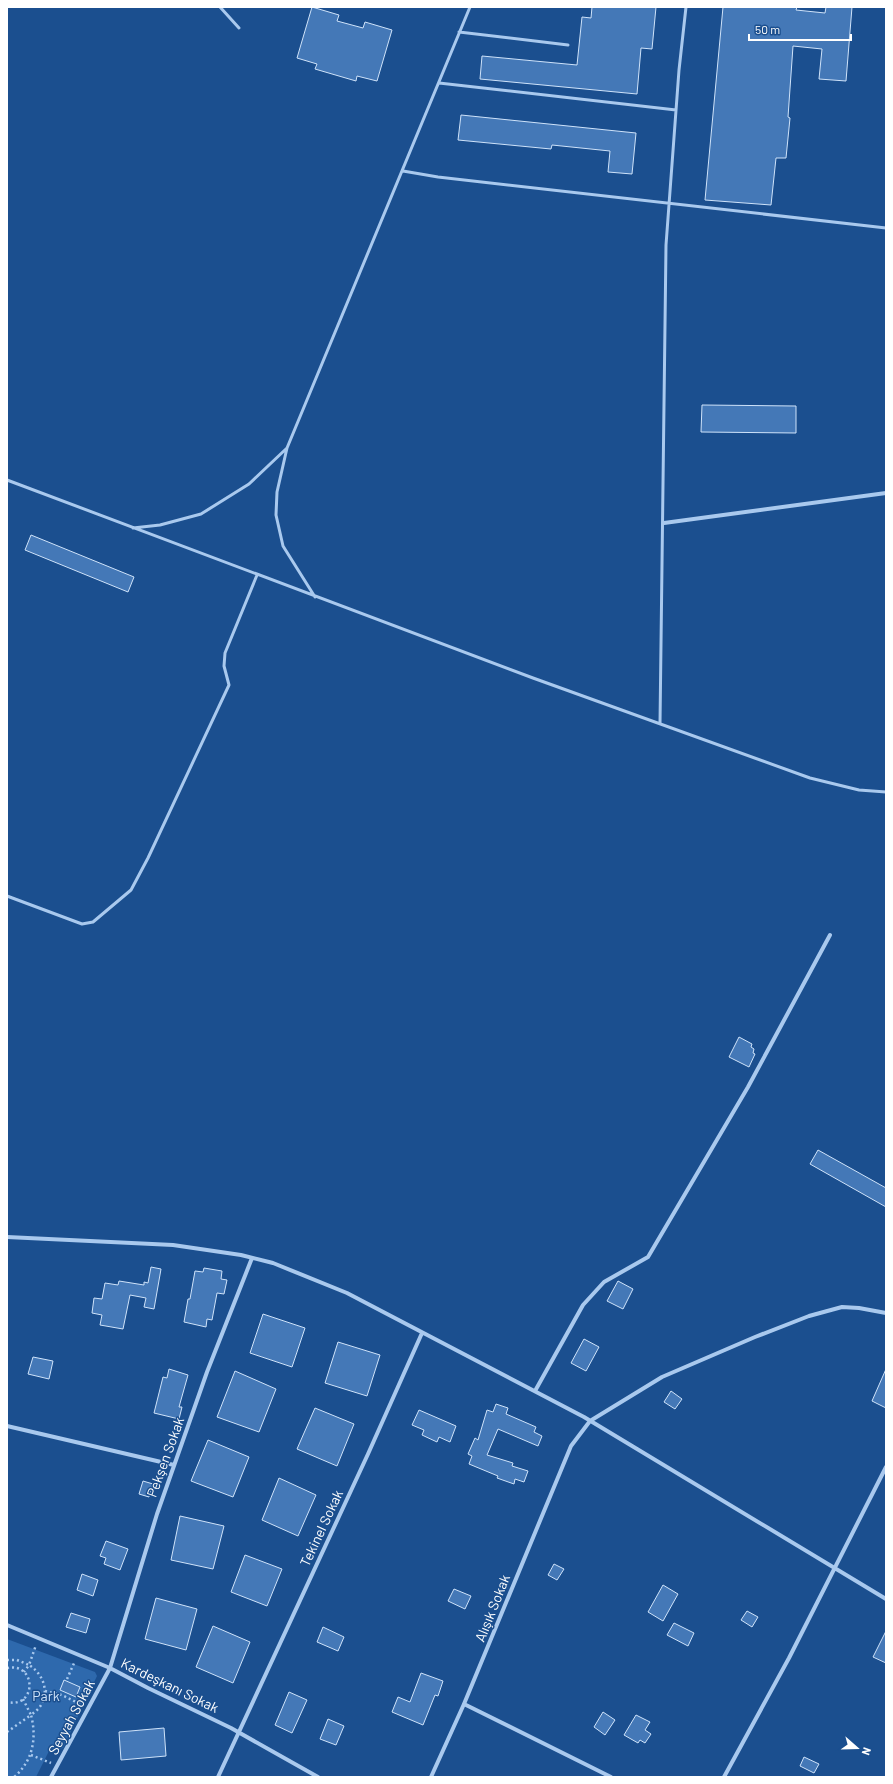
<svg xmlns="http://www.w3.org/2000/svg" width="893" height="1784" font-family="Barlow,sans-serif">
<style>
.green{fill:#2e69ad}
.building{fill:#4478b7;stroke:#cfe3fa}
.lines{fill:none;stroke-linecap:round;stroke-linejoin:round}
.path{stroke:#a9c9ee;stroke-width:2.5;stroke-dasharray:2 3;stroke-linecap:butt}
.service{stroke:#a9c9ee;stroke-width:3}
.minor{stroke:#a9c9ee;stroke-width:4}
.labels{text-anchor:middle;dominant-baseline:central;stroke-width:3;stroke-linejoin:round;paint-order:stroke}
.street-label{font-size:14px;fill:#fff;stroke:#1b4f8f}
.park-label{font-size:14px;fill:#cfe3fa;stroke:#1b4f8f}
</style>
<rect width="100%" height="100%" fill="#1b4f8f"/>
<path class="green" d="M7,1639L95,1672L97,1676L63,1748L49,1751L36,1777H7Z"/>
<path class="building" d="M312,7L339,15L337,21L363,28L365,22L392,30L377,81L357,76L356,81L315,69L317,64L297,58Z
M592,7H656L652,49L641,48L637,94L480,79L482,56L577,65L582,17L591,18Z
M723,7H797L796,10L825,13L826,7H852L846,81L819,79L822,49L793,46L788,117L790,118L786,158H776L771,205L705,200Z
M461,115L636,133L632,174L608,172L610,151L552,145L551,149L458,140Z
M702,405L796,406V433L701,432Z
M31,535L134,577L128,592L25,550Z
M739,1037L752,1044L751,1047L754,1049L753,1053L755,1054L749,1067L729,1057Z
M818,1150L886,1188V1207L810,1164Z
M151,1267L161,1269L154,1309L144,1307L146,1298L130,1295L123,1329L100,1325L102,1315L92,1313L94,1298L102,1299L105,1283L118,1285L119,1281L144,1285V1282L148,1283Z
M204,1268L222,1271L221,1279L227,1280L224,1294L217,1293L212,1320L207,1319L206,1327L184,1322L188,1299H190L195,1271L203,1272Z
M618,1281L633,1289L623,1309L607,1301Z
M263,1314L305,1328L292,1367L250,1353Z
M584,1339L599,1347L586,1371L571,1363Z
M338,1342L380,1355L367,1396L325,1383Z
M33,1357L53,1361L49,1379L28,1374Z
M169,1369L188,1375L179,1407H182L179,1419L154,1413L163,1377L167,1378Z
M886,1369V1408L872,1401Z
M235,1371L276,1389L259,1432L217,1417Z
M671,1391L682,1399L675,1409L664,1402Z
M496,1404L508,1408L506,1414L536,1427L534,1432L542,1436L538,1446L498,1429L487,1455L513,1463L512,1466L528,1471L524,1482L515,1479L514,1484L497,1478L498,1476L469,1464L472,1456L468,1454L475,1438L478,1440L487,1410L493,1412Z
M315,1408L354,1424L337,1466L297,1449Z
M419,1410L456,1426L450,1442L439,1437L437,1442L422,1435L424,1430L412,1425Z
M208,1440L249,1457L233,1497L191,1481Z
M279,1478L316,1495L298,1536L262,1520Z
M143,1481L153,1484L149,1497L139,1494Z
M180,1516L224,1526L213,1569L171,1560Z
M106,1541L128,1549L120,1570L104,1564L106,1558L100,1556Z
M245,1555L282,1569L267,1606L231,1592Z
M554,1564L564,1569L557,1580L548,1575Z
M82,1574L98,1580L93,1596L77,1590Z
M663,1585L678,1594L663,1621L648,1612Z
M454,1589L471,1596L465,1609L448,1601Z
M156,1598L197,1609L186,1650L145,1639Z
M747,1611L758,1617L752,1627L741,1620Z
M71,1613L90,1619L86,1633L66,1627Z
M674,1623L694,1633L688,1646L667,1635Z
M213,1626L250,1642L233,1683L196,1667Z
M323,1627L344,1637L338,1651L317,1642Z
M886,1631V1663L873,1657Z
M421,1673L443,1681L438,1696L435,1695L423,1725L392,1712L398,1697L410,1702Z
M64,1680L80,1687L76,1697L60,1690Z
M289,1692L307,1700L292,1733L275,1725Z
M603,1712L615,1720L605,1735L594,1727Z
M636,1715L650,1722L645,1730L651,1734L645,1743L640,1740L638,1743L624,1735Z
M328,1719L344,1726L336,1745L320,1739Z
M164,1728L166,1756L121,1760L119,1732Z
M804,1757L819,1764L814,1773L800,1766Z"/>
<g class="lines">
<path class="path" d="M7,1660H17L29,1665L24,1672
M7,1668C37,1662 37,1709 7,1702
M67,1679L75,1661
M45,1691L62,1695L82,1705
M23,1699L31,1715C35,1712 40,1708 42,1703C49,1689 42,1673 29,1665L36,1645
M7,1732L31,1715C37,1738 33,1761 14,1777
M31,1755L51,1763"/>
<path class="service" d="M220,7L239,28
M459,32L568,45
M439,83L676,110
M403,171L438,177L886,228
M7,480L533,678L810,778L859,790L886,792
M133,528L160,525L201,514L249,484L287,448
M315,597L283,546L276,515L277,492L287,448L470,7
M660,724L666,245L679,70L686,7
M7,896L82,924L93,922L131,890L148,858L229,685L224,666L225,653L257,575"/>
<path class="minor" d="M664,523L886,493
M7,1237L173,1245L241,1255L273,1263L347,1293L584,1417L886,1599
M535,1391L583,1305L604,1282L648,1257L748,1087L830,935
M7,1426L174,1465
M7,1625L110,1668L148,1688L231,1728L318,1777
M464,1704L611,1777
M51,1777L110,1668L157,1514L207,1372L252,1258
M218,1777L368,1454L422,1333
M431,1777L464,1704L571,1446L590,1421L662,1377L755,1337L809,1316L842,1307L859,1308L886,1313
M724,1777L789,1658L886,1467"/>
</g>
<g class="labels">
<g class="street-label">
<text transform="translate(165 1457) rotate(-70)">Pekşen Sokak</text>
<text transform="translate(321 1528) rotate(-65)">Tekinel Sokak</text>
<text transform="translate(492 1608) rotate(-68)">Alışık Sokak</text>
<text transform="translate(170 1685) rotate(26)">Kardeşkanı Sokak</text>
<text transform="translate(71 1717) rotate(-62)">Seyyah Sokak</text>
</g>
<g class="park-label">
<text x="46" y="1695">Park</text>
</g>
</g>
<rect width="893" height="1784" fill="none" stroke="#ffffff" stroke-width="16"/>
<g transform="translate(857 1748) rotate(110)" stroke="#1b4f8f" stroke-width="3" paint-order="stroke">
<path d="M0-3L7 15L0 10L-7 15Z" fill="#ffffff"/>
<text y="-6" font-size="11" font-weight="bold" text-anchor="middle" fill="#ffffff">N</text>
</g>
<path d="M749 34v6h102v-6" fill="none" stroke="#ffffff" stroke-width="2"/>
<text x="755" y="34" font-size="12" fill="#ffffff" stroke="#1b4f8f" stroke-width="3" paint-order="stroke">50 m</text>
</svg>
